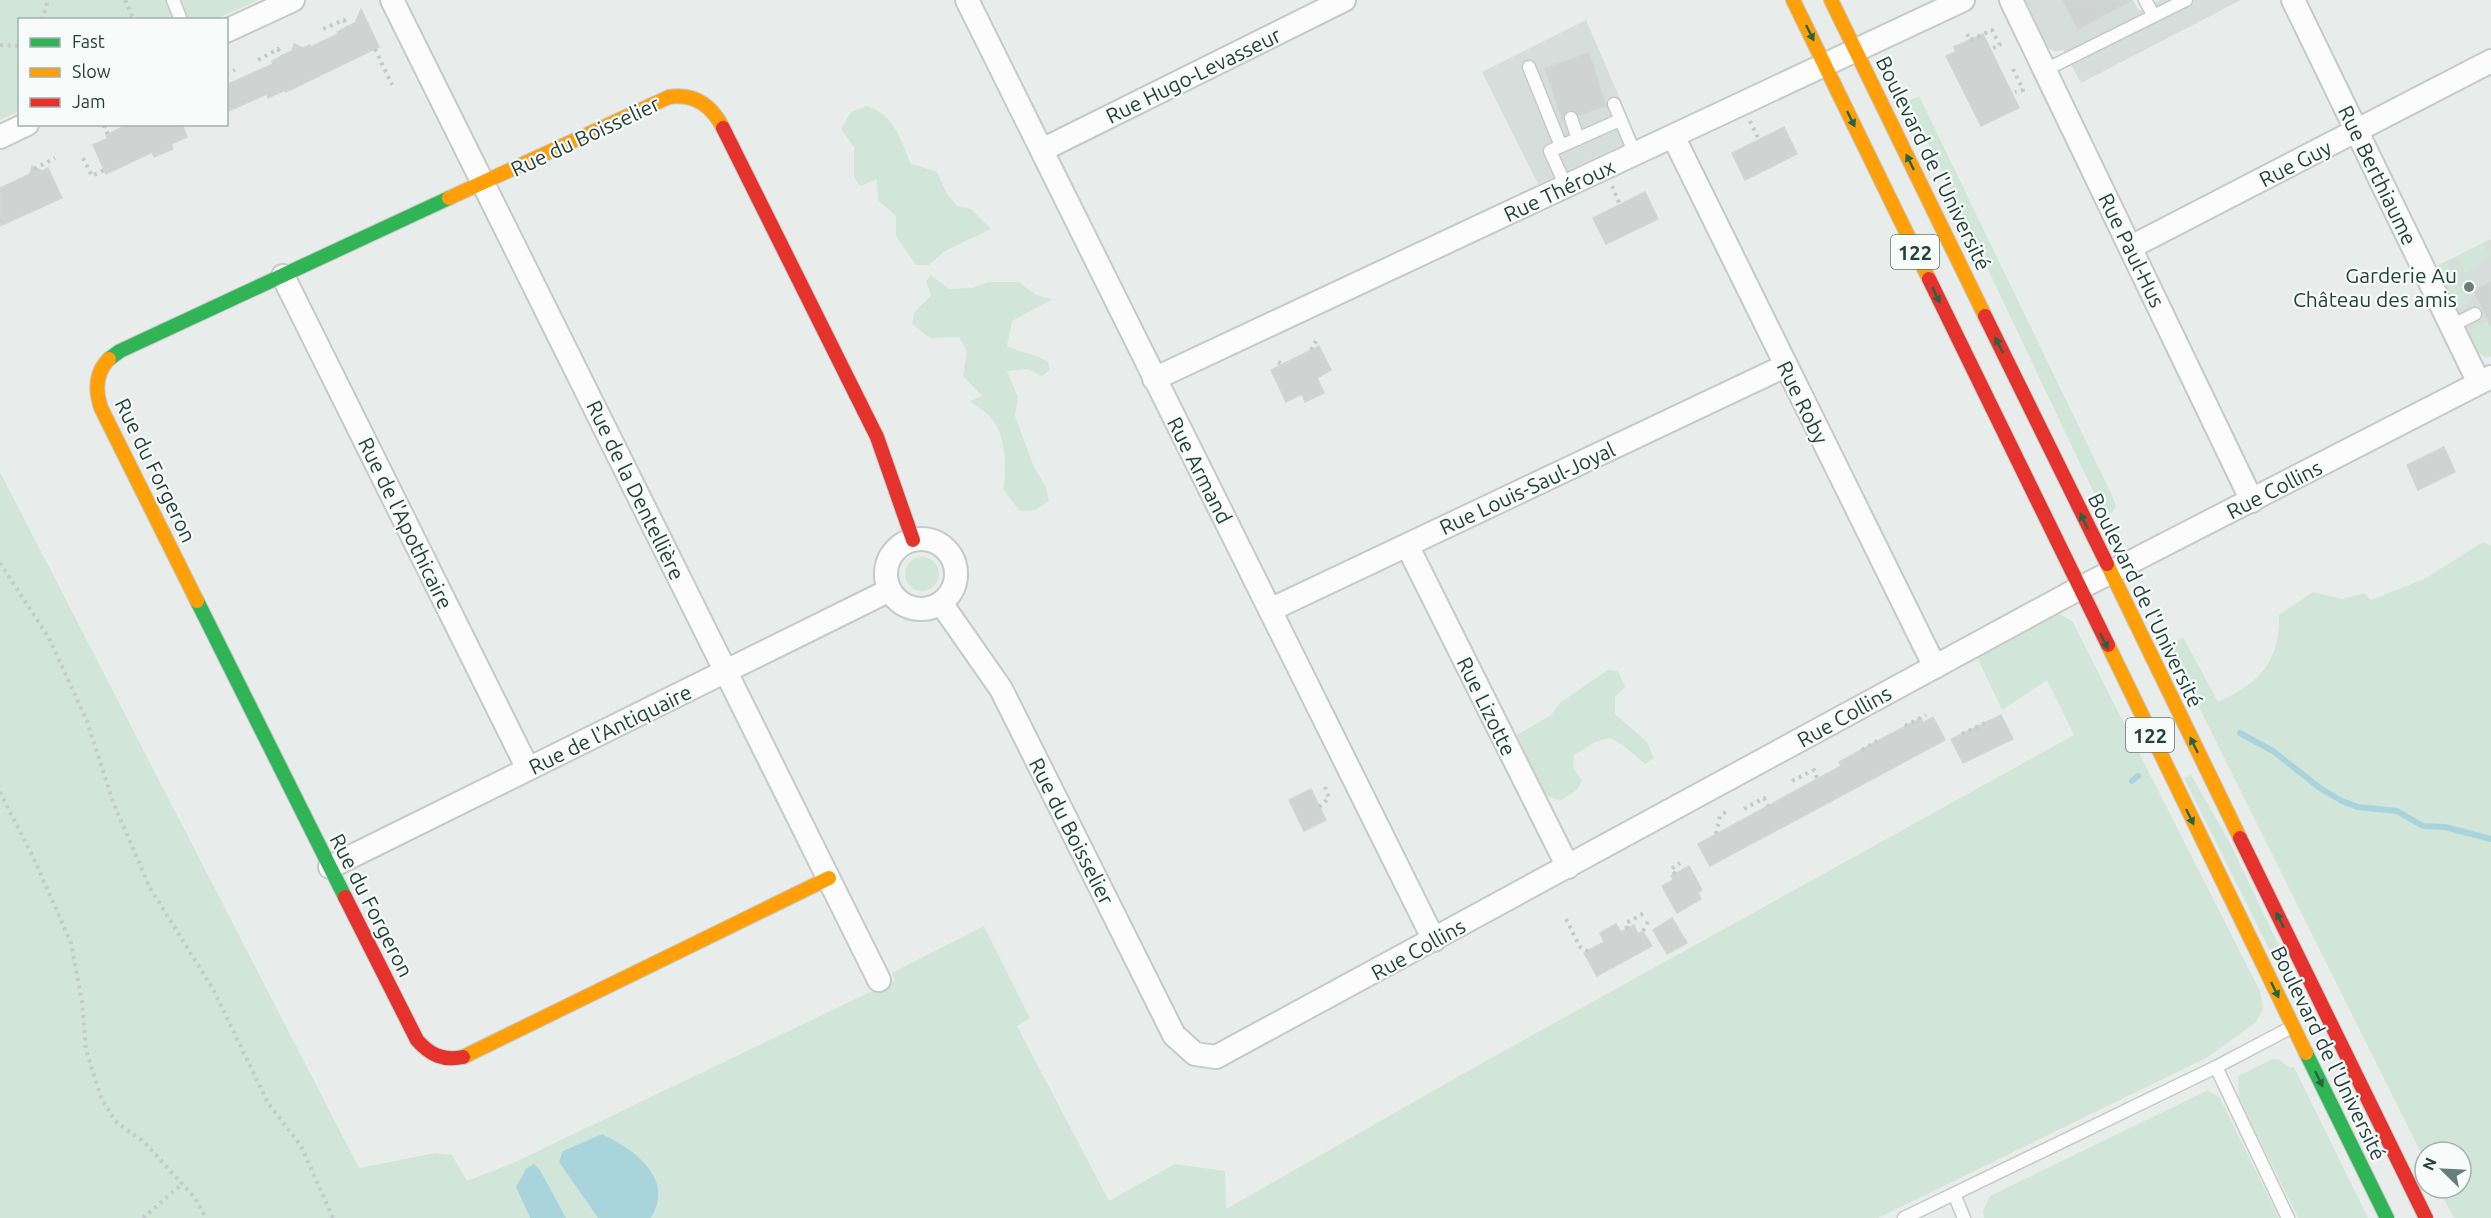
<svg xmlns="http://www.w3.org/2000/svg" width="2491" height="1218" font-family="Ubuntu,sans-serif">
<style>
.built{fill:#d6dedb}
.green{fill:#d1e6d8}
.water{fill:#a9d4db}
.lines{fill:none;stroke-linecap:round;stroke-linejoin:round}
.stream{stroke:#a9d4db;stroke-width:6}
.building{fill:#cfd4d2;stroke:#d1d6d4;stroke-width:1.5}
.lane-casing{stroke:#c5cac8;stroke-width:15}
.street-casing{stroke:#c5cac8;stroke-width:26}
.fast-casing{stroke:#c3cbc8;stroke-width:16}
.slow-casing{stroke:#c3cbc8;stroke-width:16}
.jam-casing{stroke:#c3cbc8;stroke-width:16}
.path{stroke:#c3ccca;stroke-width:4;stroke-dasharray:3 4.5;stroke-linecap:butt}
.lane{stroke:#fcfcfc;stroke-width:12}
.street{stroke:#fcfcfc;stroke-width:22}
.fast{stroke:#30b455;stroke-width:14}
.slow{stroke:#ff9f0a;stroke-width:14}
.jam{stroke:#e5322d;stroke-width:14}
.oneway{fill:#286442}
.poi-dot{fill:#697e78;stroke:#f7fbf9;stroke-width:2}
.labels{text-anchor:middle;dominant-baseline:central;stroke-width:4.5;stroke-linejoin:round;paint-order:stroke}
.shield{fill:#f7fbf9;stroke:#637a73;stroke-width:1.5}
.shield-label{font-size:20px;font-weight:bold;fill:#24423a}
.street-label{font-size:21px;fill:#24423a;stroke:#f7fbf9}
.poi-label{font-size:21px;fill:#24423a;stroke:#f7fbf9;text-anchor:end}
</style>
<rect width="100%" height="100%" fill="#e8edeb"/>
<path class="built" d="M2026,0H2133L2139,11L2160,0H2241L2081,83L2063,50L2056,52L2048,48Z
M1586,20L1637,138L1538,184L1482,72Z
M2491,239V356L2486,358L2478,352L2437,266Z"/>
<path class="green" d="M0,0H258L216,19L20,20L19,111L0,120Z
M1919,96L2111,493L2116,506L2112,513L2103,512L1908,101Z
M866,106C894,114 900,138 911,164L937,172L947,194L957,206L971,209L991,229L945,251L929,265H916L896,236V216L878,200L877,179L860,186L854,177V147L841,129L851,112Z
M2483,243L2490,256L2465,273L2457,256Z
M2446,261L2467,303L2457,307L2437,266Z
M931,275L949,289L972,288L989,282H1019L1036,295L1053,299L1012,321L1007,346C1021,353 1034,353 1048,362L1050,370L1042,376L1028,369L1007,371L1018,397L1015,416L1034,467L1046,487L1049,501L1035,510L1020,511L1003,489C1007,468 1006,432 989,416C984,410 976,406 970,401L982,396L963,376L967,352L959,337L930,338L912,324L914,313L931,295L926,281Z
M2488,321L2491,327V356L2486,358L2478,352L2468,330Z
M0,472L359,1168L435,1153L452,1155L467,1181L515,1162L895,980L892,973L984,926L1030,1018L1017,1026L1109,1201L1175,1164L1225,1171L1226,1209L1475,1067L2074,735L2047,680L2002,710L1977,657L2059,614L2072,621L2260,991L2263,1010L2255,1023L2208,1057L1878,1218H651C676,1179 634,1149 602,1134L564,1151L559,1162L598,1218H566L540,1170L516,1187L530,1218H0Z
M2483,542L2491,546V1218H2454L2438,1188H2461V1152H2425V1161L2169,647L2183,637L2218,702C2259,683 2280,662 2279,615L2313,592L2342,599L2364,593L2371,600L2426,578Z
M905 574a17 17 0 1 1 34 0a17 17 0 1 1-34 0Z
M1608,670L1618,671L1625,687L1615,697V714L1647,742L1654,758L1645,764L1623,745L1610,738L1595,742L1574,755L1573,768L1582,780L1577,790L1560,801L1547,796L1517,735L1551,715L1561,702Z
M2191,775L2229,841L2298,986L2289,989L2184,778Z
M2273,1059L2280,1060L2290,1068L2294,1067L2368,1218H2298L2239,1098L2238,1076Z
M2208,1090L2220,1098L2279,1218H1984L1983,1211L1990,1196Z"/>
<path class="water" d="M602,1134C634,1149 676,1179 651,1218H598L559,1162L563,1151Z
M534,1164L540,1170L566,1218H530L516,1187L526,1169Z"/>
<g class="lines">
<path class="stream" d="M2240,733L2273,751L2320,788L2342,801L2358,807L2397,811L2423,826L2445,827L2491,839
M2132,781L2138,776"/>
</g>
<path class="building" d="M2063,0H2132L2078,29Z
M361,9L379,47L286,92L285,90L268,98L267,94L226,112V85L273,64L272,61L292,51L294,44L303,48L310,45L311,47L338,34L337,32L355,23Z
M1983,34L2019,108L1981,126L1946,56L1956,52L1954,47Z
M1589,53L1606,106L1579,115L1569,110L1562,121L1545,68Z
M129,124H182L187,137L171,144L173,149L154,157L152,152L106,174L93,145L107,139L106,135Z
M1784,127L1797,154L1745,180L1732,153Z
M32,166L42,171L48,168L62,198L0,226V188L30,174Z
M1645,192L1658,219L1606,244L1593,218Z
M2491,282V326L2474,291Z
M1319,346L1331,370L1317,378L1324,393L1305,402L1302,394L1286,402L1271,370Z
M2444,447L2455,472L2418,490L2407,465Z
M2001,715L2013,739L1963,763L1951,739Z
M1933,717L1945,740L1710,866L1698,844L1841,766L1839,762L1887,736L1921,718L1923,723Z
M1311,789L1326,820L1304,831L1289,800Z
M1689,866L1702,890L1698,893L1701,899L1677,913L1662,886L1673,880L1671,876Z
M1672,918L1687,943L1667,954L1653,930Z
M1616,924L1621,932L1634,925L1638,934L1643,931L1652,946L1597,976L1584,953L1604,942L1600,933Z"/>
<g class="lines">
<defs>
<path id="lane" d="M173,0L181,20
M2145,0L2154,16
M1529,67L1561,146
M2045,70L2186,0
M1614,104L1635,154
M1571,118L1578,139
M1566,186L1550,151L1620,120
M2451,326L2475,314
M2216,1067L2288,1218
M1954,1194L1964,1218
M1904,1218L2216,1067L2292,1027"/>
<path id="street" d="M392,0L879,980
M967,0L1434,940
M2011,0L2252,501
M2293,0L2479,383
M226,31L293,0
M1673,136L1935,667
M0,137L27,124
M1042,150L1344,0
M2131,247L2491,61
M283,276L528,769
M1154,379L1963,0
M886 574a35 35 0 1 1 70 0a35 35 0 1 1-70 0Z
M1407,545L1568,867
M941,603L1001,689L1174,1035L1195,1054L1216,1057L2078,589L2491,377
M1270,610L1785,366
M330,867L890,590"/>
<path id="fast" d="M109,359L120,351L449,198
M197,601L345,897
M2306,1053L2387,1218"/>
<path id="slow" d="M1793,0L1929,279
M1831,0L1985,316
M449,198L669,97C695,93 712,106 723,128
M109,359C95,373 95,390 101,408L197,601
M2107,564L2240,838
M2108,645L2306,1053
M463,1057L829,878"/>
<path id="jam" d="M723,128L877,437L913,540
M1929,279L2108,645
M1985,316L2107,564
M2240,838L2426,1218
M345,897L417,1040C430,1055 443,1061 463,1057"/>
</defs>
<use href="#lane" class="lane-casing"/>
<use href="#street" class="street-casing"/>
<use href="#fast" class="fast-casing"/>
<use href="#slow" class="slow-casing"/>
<use href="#jam" class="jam-casing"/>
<path class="path" d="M125,0L134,20
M42,20L48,0
M323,29L344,20L347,27
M1967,34L1970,40L1992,30L2000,45L1993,48
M0,45L20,46
M375,49L392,85
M258,60L278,49L282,56
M2013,69L2023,90L2015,92
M226,73L235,70
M1750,121L1759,140
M108,134L104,127L109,124
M83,158L92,176L104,170
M34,169L55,158
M1612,186L1620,205
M1311,350L1316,341
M1278,362L1283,364
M0,563L49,638L87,721L113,802L150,888L213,989L268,1103L301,1146L333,1218
M1905,726L1926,715
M1962,734L1985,723
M1862,750L1879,740
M1792,781L1814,770L1817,778
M0,792L34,859L71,943L82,1002L86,1050L101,1097L115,1121L145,1143L195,1198L206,1218
M1319,807L1329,798L1325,787
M1744,809L1764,798L1768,806
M1716,834L1720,816L1727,811
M1675,874L1671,869L1680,863
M1566,919L1580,947L1588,951
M1627,929L1626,923L1646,912
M1643,931L1650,918
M143,1218L182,1184"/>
<use href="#lane" class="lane"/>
<use href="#street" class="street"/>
<use href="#fast" class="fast"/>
<use href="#slow" class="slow"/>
<use href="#jam" class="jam"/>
</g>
<defs><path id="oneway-solid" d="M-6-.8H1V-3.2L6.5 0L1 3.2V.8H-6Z" transform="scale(1.5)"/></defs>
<g class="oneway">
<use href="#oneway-solid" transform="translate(1810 33) rotate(64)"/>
<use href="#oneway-solid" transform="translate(1851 119) rotate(64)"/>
<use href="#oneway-solid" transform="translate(1910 162) rotate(-116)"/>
<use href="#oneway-solid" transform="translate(1936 295) rotate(64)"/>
<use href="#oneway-solid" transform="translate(1999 345) rotate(-116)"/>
<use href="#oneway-solid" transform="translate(2084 521) rotate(-116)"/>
<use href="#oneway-solid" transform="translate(2104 641) rotate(64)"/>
<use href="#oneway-solid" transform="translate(2194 745) rotate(-116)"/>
<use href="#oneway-solid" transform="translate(2190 817) rotate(64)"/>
<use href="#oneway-solid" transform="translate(2280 920) rotate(-116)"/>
<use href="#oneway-solid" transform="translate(2275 990) rotate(64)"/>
<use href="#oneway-solid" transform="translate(2319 1079) rotate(64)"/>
</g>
<circle class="poi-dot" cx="2469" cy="287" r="6"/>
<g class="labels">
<g class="shield">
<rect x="1891" y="235" width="48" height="34" rx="4.5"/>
<rect x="2126" y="718" width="48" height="34" rx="4.5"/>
</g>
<g class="shield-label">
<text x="1915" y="252">122</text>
<text x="2150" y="735">122</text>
</g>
<g class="street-label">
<text transform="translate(1193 75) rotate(-26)">Rue Hugo-Levasseur</text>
<text transform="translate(585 136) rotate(-25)">Rue du Boisselier</text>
<text transform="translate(1934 163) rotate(64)">Boulevard de l'Université</text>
<text transform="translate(2295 163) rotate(-27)">Rue Guy</text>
<text transform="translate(2378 175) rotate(64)">Rue Berthiaume</text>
<text transform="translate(1559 190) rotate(-25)">Rue Théroux</text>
<text transform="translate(2132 250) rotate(64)">Rue Paul-Hus</text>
<text transform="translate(1803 402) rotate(64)">Rue Roby</text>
<text transform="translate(156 470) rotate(64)">Rue du Forgeron</text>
<text transform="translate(1200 470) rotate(63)">Rue Armand</text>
<text transform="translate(1527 488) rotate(-25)">Rue Louis-Saul-Joyal</text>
<text transform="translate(2274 489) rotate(-27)">Rue Collins</text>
<text transform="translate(636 490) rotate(64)">Rue de la Dentellière</text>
<text transform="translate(406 523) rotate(64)">Rue de l'Apothicaire</text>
<text transform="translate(2146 600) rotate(64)">Boulevard de l'Université</text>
<text transform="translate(1487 706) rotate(64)">Rue Lizotte</text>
<text transform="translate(1844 716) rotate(-29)">Rue Collins</text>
<text transform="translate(610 729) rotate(-26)">Rue de l'Antiquaire</text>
<text transform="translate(1072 831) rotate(63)">Rue du Boisselier</text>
<text transform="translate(372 905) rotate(63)">Rue du Forgeron</text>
<text transform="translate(1418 949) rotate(-29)">Rue Collins</text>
<text transform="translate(2329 1053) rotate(64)">Boulevard de l'Université</text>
</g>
<g class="poi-label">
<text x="2457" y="275">Garderie Au<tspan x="2457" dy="24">Château des amis</tspan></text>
</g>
</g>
<rect x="18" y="18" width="210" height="108" fill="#f7fbf9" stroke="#a3b1ad" stroke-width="1.5"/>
<rect x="30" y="38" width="30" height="9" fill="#30b455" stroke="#a3b1ad" stroke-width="1.5"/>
<text x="72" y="48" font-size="18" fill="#24423a">Fast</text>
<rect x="30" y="68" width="30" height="9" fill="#ff9f0a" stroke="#a3b1ad" stroke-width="1.5"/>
<text x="72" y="78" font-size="18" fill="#24423a">Slow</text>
<rect x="30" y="98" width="30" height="9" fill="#e5322d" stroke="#a3b1ad" stroke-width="1.5"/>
<text x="72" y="108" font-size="18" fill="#24423a">Jam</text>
<g transform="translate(2443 1170) rotate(294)"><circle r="28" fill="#f7fbf9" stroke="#a3b1ad" stroke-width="1.5"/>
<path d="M0-4.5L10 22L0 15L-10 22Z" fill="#697e78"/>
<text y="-9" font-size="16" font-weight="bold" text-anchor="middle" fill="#24423a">N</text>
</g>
</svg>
